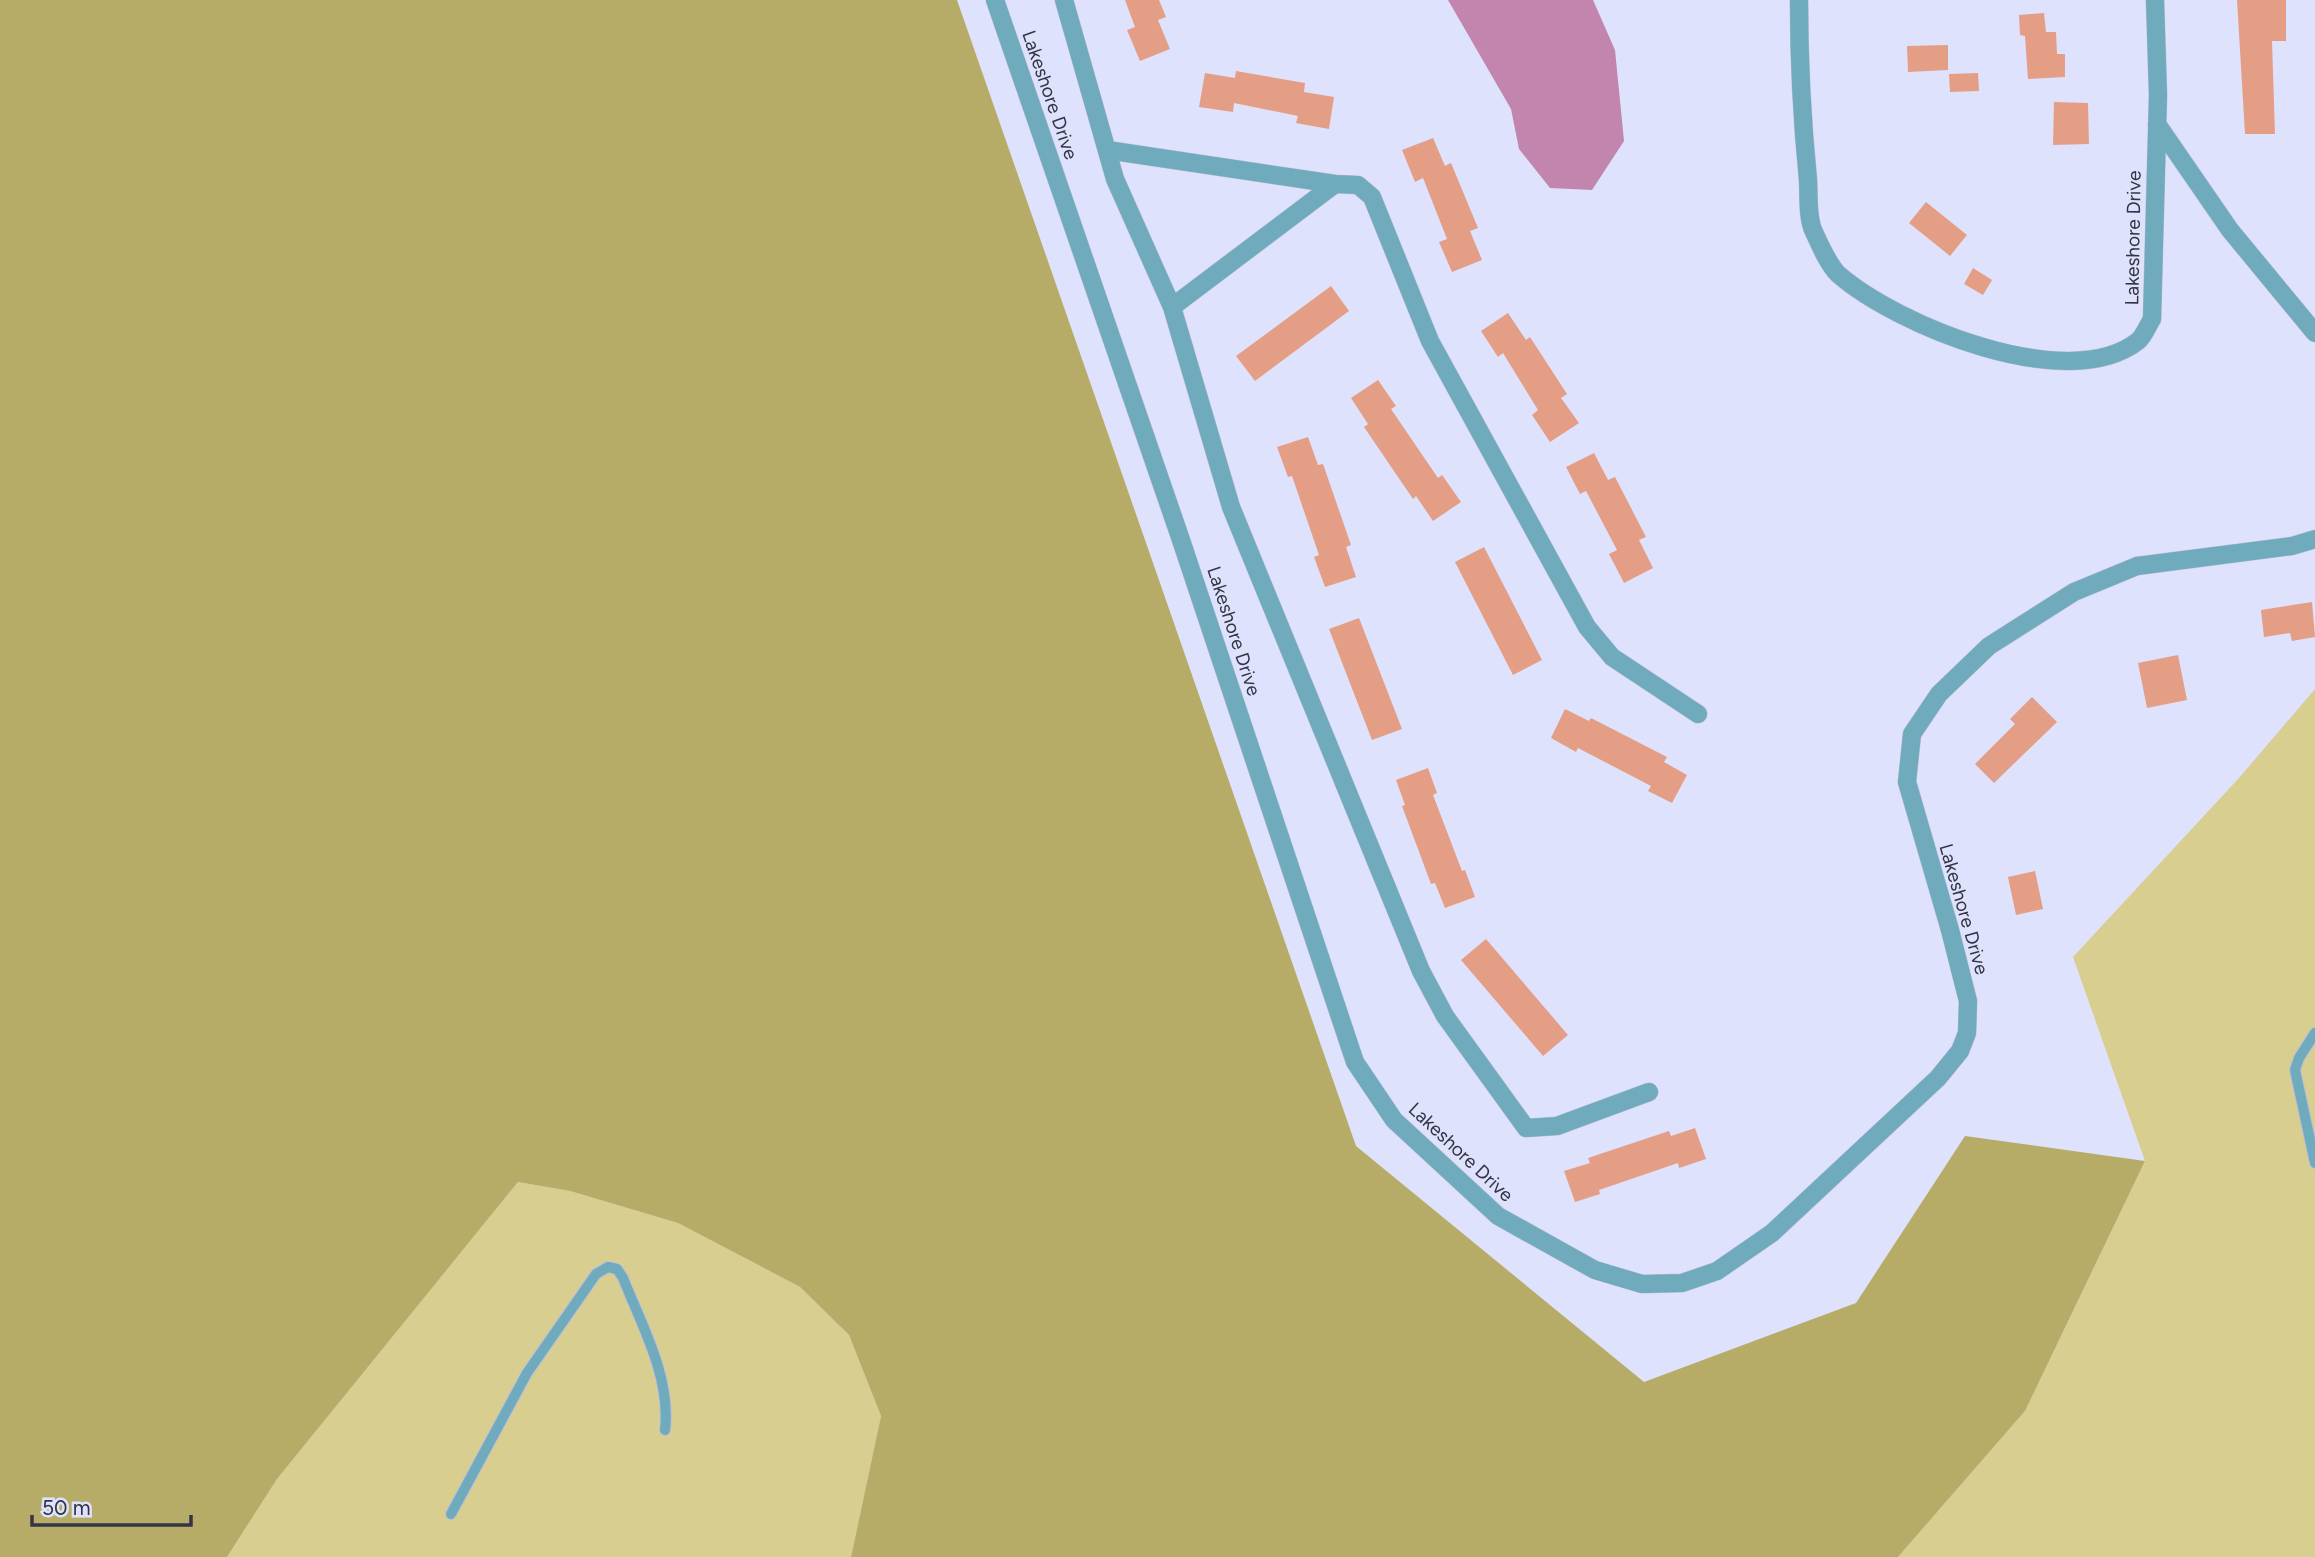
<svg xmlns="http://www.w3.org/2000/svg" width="2315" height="1557" font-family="Figtree,sans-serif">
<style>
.green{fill:#d8ce8f}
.forest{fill:#b7ac67}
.water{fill:#c285ad}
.building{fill:#e49e86}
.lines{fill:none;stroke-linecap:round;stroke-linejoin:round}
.lane-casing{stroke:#bdbfd7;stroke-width:12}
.street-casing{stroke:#bdbfd7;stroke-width:19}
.lane{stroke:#6faabd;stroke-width:10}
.street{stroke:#6faabd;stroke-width:18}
.labels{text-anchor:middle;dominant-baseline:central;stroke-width:5;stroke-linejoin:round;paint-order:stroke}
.street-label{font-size:19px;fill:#333445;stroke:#dfe2fc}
</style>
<rect width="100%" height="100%" fill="#dfe2fc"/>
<path class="green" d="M2315,689V1557H1898L2025,1411L2145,1161L2073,957L2239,778Z
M518,1182L570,1191L678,1223L800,1287L849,1335L881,1416L851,1557H227L277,1479Z"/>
<path class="forest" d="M0,0H957L1356,1146L1644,1382L1856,1303L1965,1136L2145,1161L2025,1411L1898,1557H851L881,1416L849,1335L800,1287L678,1223L570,1191L518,1182L277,1479L227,1557H0Z"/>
<path class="water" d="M1448,0H1593L1615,50L1624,141L1592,190L1550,188L1519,149L1511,109Z"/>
<path class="building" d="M1125,0H1159L1166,17L1158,20L1170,49L1140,61L1127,30L1135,27Z
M2237,0H2286V41H2272L2275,134H2245Z
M2044,13L2046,32H2056L2057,54H2065V77L2028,79L2025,36L2020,35L2019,15Z
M1948,45V70L1908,72L1907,46Z
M1236,71L1305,83L1304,92L1334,97L1329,129L1296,123L1298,116L1234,103L1233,112L1199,107L1205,73L1235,78Z
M1978,73L1979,91L1950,92L1949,74Z
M2054,102L2088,103L2089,144L2053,145Z
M1433,138L1445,166L1451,163L1478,228L1470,231L1482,260L1452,272L1439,242L1447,239L1423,178L1415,182L1402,150Z
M1926,202L1967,235L1950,256L1909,223Z
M1973,268L1992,280L1983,295L1964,284Z
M1331,286L1349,311L1255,381L1236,356Z
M1508,313L1526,340L1530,337L1567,394L1561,398L1579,423L1550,442L1532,415L1538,410L1503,353L1498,357L1481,331Z
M1378,380L1396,406L1391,409L1438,478L1442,475L1461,502L1433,521L1416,496L1413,499L1364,427L1368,424L1351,398Z
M1308,437L1318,465L1323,464L1351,545L1346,547L1356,577L1325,587L1314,557L1319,555L1292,476L1288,477L1277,447Z
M1594,453L1608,480L1615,477L1646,537L1639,540L1653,568L1624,583L1609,554L1617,550L1586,491L1580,494L1566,467Z
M1484,547L1542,660L1513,675L1455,562Z
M2312,602L2315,637L2292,641L2290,633L2264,637L2261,610Z
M1359,618L1402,729L1372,740L1329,629Z
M2178,655L2187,700L2147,708L2138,663Z
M2032,697L2057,722L1994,783L1975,764L2015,724L2010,719Z
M1565,709L1589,721L1591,718L1667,757L1664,762L1687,775L1672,803L1648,791L1651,786L1578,748L1576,752L1551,738Z
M1428,768L1437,793L1433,795L1462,871L1465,870L1475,897L1445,908L1435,883L1431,884L1402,806L1405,805L1396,780Z
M2035,871L2043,909L2016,915L2008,877Z
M1486,939L1568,1035L1543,1056L1461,960Z
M1695,1128L1706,1159L1679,1168L1678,1163L1599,1190L1600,1194L1575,1202L1564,1171L1590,1163L1588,1158L1669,1131L1671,1136Z"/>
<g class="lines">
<defs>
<path id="lane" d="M2315,1033L2299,1058L2295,1070L2315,1163
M451,1514L527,1373L596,1274L608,1267L617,1269L623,1278C642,1326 671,1377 665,1430"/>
<path id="street" d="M995,0L1181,540L1355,1062L1394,1120L1498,1216L1595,1270L1642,1284L1682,1283L1717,1271L1772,1233L1938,1078L1960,1051L1967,1033L1968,1001L1950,930L1907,782L1912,734L1939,694L1989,646L2074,592L2137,566L2292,546L2315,539
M1064,0L1115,179L1172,307L1335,184L1107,150
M1799,0C1799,61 1802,120 1808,180C1809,196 1807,218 1814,232C1820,245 1828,264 1838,274C1896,325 2068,396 2138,341C2144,336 2148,325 2152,319L2158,95L2155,0
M2157,124L2230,230L2315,333
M1335,184L1358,185L1372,197L1430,341L1587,627L1612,657L1698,714
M1172,307L1231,507L1421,971L1445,1016L1526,1128L1557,1126L1649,1092"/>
</defs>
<use href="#lane" class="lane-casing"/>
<use href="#street" class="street-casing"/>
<use href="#lane" class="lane"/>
<use href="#street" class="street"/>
</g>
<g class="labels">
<g class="street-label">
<text transform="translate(1050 95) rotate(71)">Lakeshore Drive</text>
<text transform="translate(2133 238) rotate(-89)">Lakeshore Drive</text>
<text transform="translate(1234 631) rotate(72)">Lakeshore Drive</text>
<text transform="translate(1964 909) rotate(74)">Lakeshore Drive</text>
<text transform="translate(1461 1152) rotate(43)">Lakeshore Drive</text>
</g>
</g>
<path d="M32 1515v10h159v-10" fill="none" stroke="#333445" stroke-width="3.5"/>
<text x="42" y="1515" font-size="21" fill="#333445" stroke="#dfe2fc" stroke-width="5" paint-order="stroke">50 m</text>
</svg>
